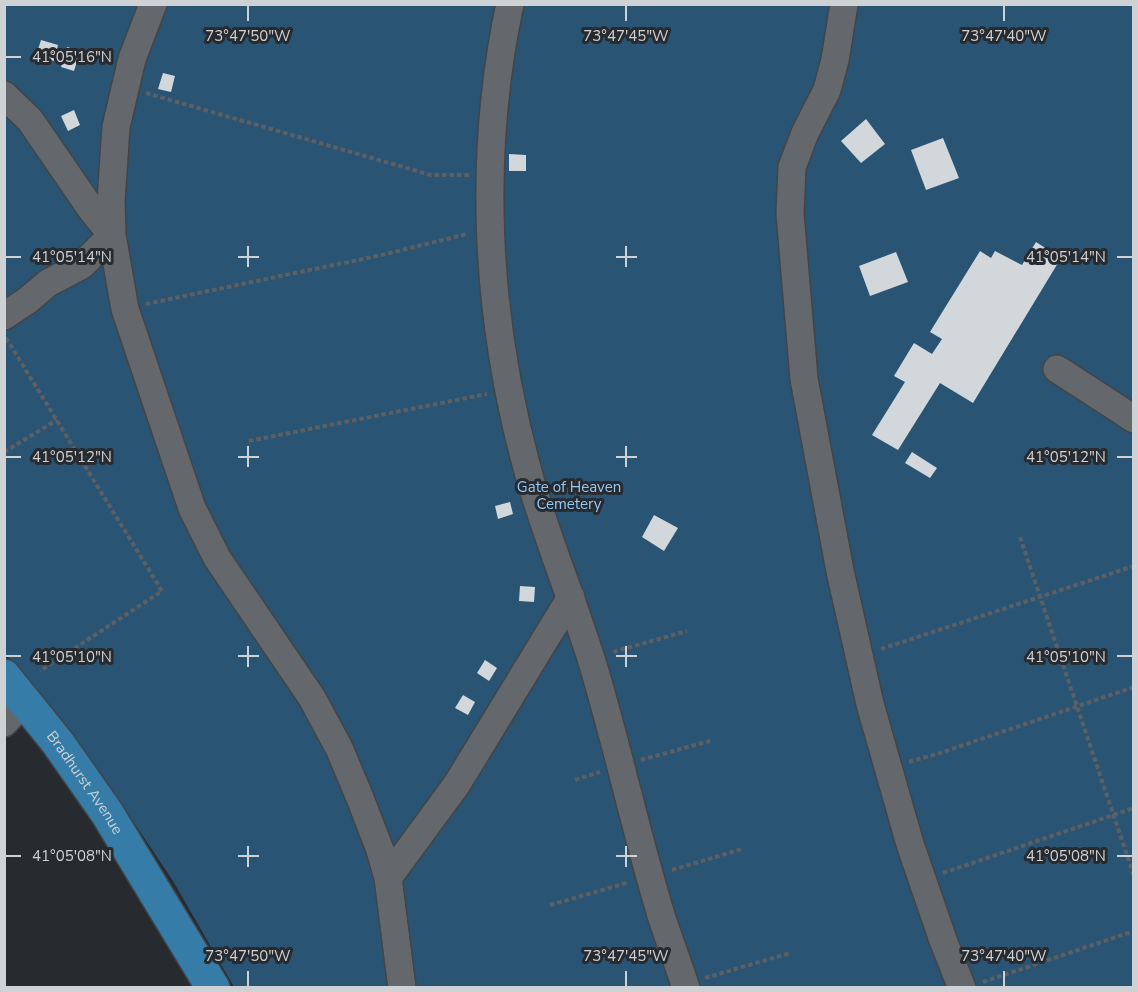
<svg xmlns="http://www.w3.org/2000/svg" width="1138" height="992" font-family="'Nunito Sans',sans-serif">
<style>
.green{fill:#2a5474}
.building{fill:#d2d7db}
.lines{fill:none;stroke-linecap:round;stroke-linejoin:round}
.minor-casing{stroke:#424547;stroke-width:30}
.major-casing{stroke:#424547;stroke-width:36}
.path{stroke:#5d6063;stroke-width:4;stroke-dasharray:4.5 3;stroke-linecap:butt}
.minor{stroke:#64686c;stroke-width:27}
.major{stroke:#357ca8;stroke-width:33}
.ticks{fill:none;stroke:#cfd2d4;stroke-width:2}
.labels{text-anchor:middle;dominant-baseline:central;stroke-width:6;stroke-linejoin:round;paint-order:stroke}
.park-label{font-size:15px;fill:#92c9f6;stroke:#272a2e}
.street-label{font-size:15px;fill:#cfd2d4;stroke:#272a2e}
.ticks-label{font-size:15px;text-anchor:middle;fill:#cfd2d4;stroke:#272a2e;stroke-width:6;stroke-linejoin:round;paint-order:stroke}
</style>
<rect width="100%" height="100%" fill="#272a2e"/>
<path class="green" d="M5,5H1133V987H234L173,881L102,775L22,671L5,654Z"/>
<path class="building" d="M41,40L58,45L54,61L36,56Z
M67,47L80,51L74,71L61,67Z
M163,73L175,76L171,92L158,89Z
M74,110L80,125L68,131L61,116Z
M866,119L885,144L861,163L841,141Z
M943,138L959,178L926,190L911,150Z
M509,154L526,155V171H509Z
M1036,242L1061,258L973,403L940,383L898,450L872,435L905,382L894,376L914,343L932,354L942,339L930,332L980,251L991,258L995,251L1022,265Z
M896,252L908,282L870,296L859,266Z
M912,452L937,468L930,478L905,463Z
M510,502L513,514L498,519L495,506Z
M654,515L678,528L664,551L642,537Z
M520,586L535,587L534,602L519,601Z
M485,660L497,668L489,681L477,673Z
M463,695L475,702L468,715L455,708Z"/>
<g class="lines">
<defs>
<path id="minor" d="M153,4L132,59L116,127L111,201L112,235L125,309L192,508L217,558L312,698L339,748L360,798L380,850L388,878L402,988
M510,4C477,157 486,318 527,468C545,535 573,599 593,665C618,748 636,833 661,915C669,940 678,963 686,988
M844,4L835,60L827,90L805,133L792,167L790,213L804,379L840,571L870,704L910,844L943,940L962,988
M4,95L30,120L91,209L112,235L82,265L48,283L28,300L4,316
M1057,369L1134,419
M4,723L25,701
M388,878L457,784L571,597"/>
<g id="major">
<path id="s1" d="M4,676L58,743L107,813L213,988"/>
</g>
</defs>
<use href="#minor" class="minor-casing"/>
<use href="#major" class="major-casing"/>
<path class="path" d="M146,93L431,175H469
M146,304L382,255L467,234
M6,338L162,591L40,671
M249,441L487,394
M4,452L57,420
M1020,537L1134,876
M881,649L1134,566
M614,653L616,651L687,631
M641,760L713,740
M909,762L943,752L1134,687
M575,780L600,772
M672,870L742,849
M943,873L1134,808
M550,905L627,883
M705,978L790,953
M983,982L1134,931"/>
<use href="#minor" class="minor"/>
<use href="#major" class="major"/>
</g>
<path class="ticks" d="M248,6V21M626,6V21M1004,6V21M6,57H21M248,246V267M626,246V267M6,257H21M238,257H259M616,257H637M1117,257H1132M248,446V467M626,446V467M6,457H21M238,457H259M616,457H637M1117,457H1132M248,646V667M626,646V667M6,656H21M238,656H259M616,656H637M1117,656H1132M248,846V867M626,846V867M6,856H21M238,856H259M616,856H637M1117,856H1132M248,971V986M626,971V986M1004,971V986"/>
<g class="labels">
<g class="park-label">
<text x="569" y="487">Gate of Heaven<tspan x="569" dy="17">Cemetery</tspan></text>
</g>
<g class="street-label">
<text stroke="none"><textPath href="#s1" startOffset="134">Bradhurst Avenue</textPath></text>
</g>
</g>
<g class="ticks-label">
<text x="248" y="41">73°47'50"W</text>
<text x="626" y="41">73°47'45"W</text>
<text x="1004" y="41">73°47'40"W</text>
<text x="72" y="62">41°05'16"N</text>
<text x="72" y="262">41°05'14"N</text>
<text x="1066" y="262">41°05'14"N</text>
<text x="72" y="462">41°05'12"N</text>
<text x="1066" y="462">41°05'12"N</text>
<text x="72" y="662">41°05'10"N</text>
<text x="1066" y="662">41°05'10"N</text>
<text x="72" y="861">41°05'08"N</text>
<text x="1066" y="861">41°05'08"N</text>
<text x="248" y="961">73°47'50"W</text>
<text x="626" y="961">73°47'45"W</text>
<text x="1004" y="961">73°47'40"W</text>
</g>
<rect width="1138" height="992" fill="none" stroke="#cfd2d4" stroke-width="12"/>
</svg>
